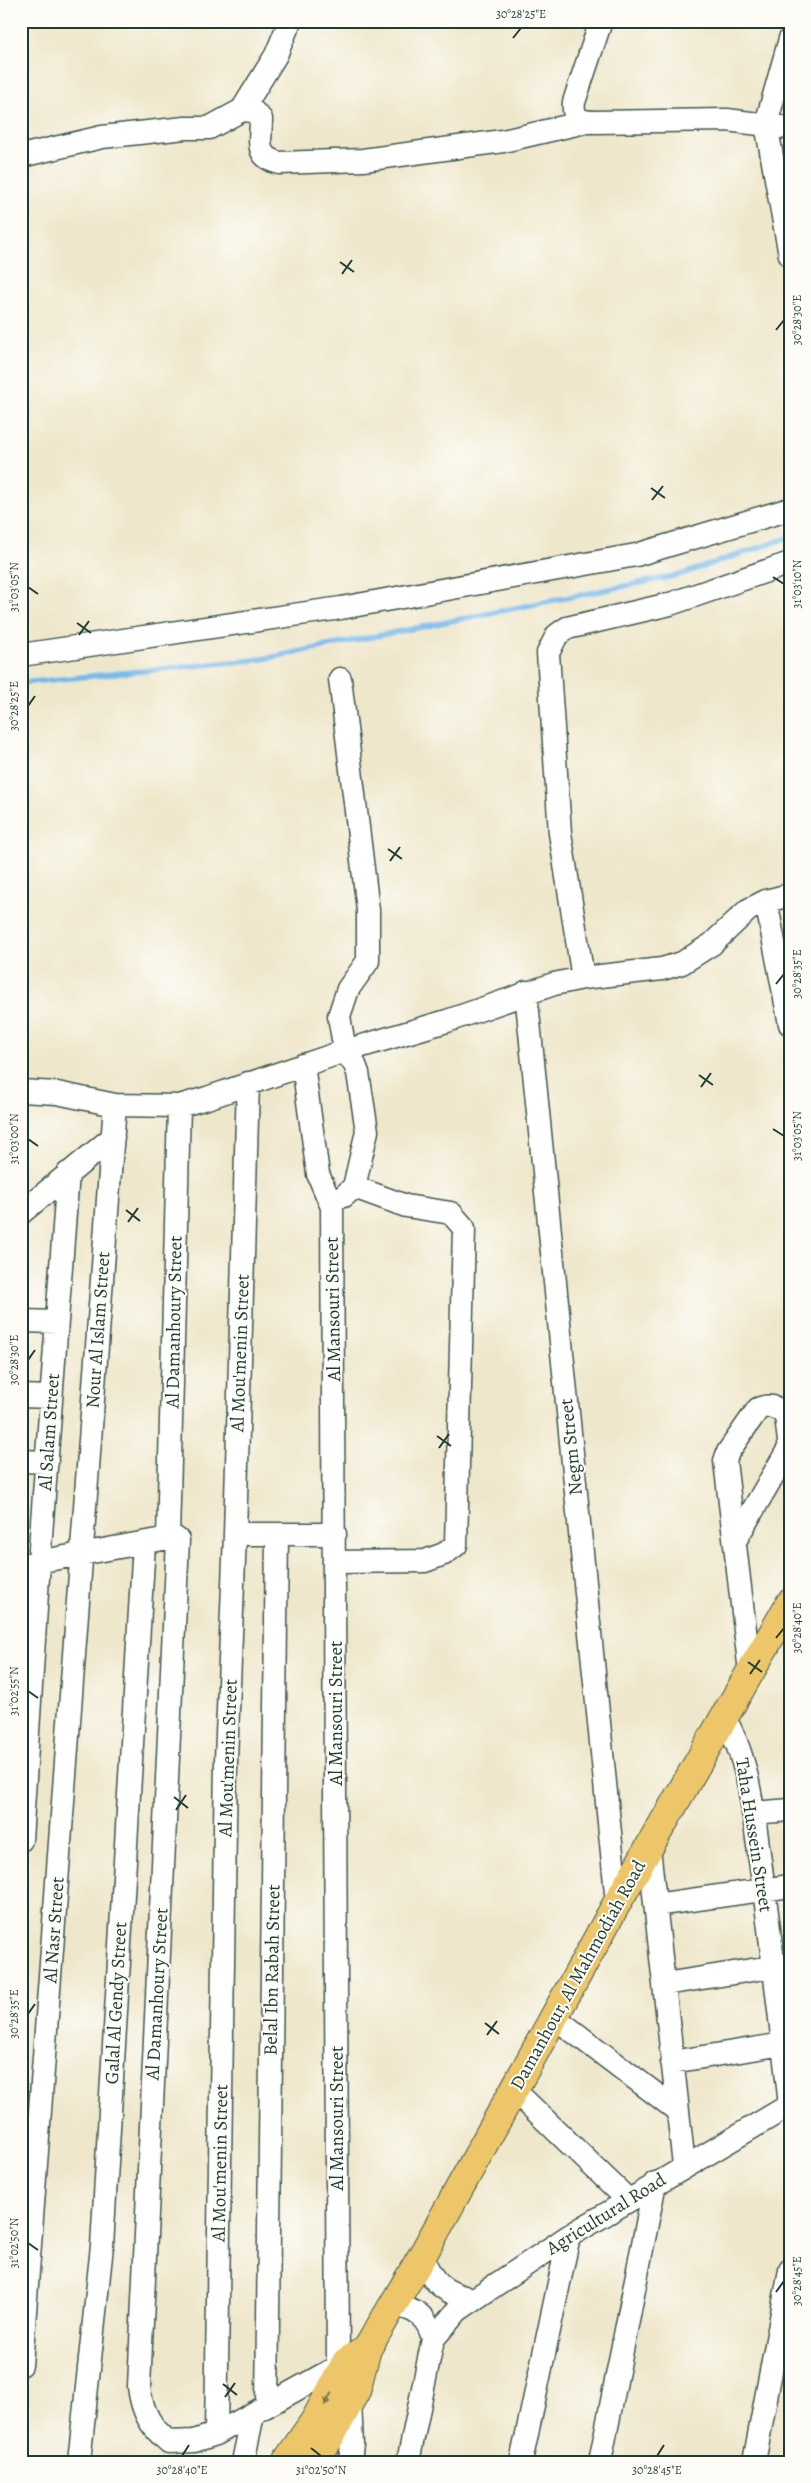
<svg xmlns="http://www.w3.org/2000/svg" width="811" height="2483" font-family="Alegreya,serif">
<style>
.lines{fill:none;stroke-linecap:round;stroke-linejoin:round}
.stream{stroke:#76baec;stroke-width:5.5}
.minor-casing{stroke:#3e564b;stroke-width:25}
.major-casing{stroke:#3e564b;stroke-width:30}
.minor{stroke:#fff;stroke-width:22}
.major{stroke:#ecc669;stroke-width:28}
.oneway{fill:#7b7b4c}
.ticks{fill:none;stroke:#1f3d34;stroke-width:2}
.labels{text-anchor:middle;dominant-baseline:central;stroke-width:4;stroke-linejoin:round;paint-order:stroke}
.street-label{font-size:19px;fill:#1f3d34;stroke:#fdfcf7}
.neatline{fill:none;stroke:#1f3d34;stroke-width:2}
.ticks-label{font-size:12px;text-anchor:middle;fill:#1f3d34}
</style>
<rect width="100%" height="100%" fill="#fdfcf7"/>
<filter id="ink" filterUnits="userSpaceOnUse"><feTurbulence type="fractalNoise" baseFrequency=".02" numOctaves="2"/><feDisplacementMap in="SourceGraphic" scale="10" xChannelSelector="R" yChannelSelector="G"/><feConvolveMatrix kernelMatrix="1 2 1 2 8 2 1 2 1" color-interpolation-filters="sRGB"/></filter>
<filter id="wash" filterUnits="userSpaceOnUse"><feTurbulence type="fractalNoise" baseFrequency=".0096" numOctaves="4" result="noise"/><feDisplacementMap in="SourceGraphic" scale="20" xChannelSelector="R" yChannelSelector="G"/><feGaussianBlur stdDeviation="1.12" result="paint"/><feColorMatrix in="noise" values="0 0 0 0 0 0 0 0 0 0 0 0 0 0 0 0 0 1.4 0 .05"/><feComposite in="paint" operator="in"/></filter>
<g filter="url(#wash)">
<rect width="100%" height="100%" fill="#efe7cb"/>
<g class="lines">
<path class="stream" d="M21,683L263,659L679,575L790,537"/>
</g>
</g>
<g filter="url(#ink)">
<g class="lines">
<defs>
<path id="minor" d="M601,21L574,102C572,118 580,122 595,122L727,120L790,128
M790,39L766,124L790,255
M242,110L276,55L290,21
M21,156L102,137L185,128H209L242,110L253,111L261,119C261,142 254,156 279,163L363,160L503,141L585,122
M21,655L341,608L636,555L790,509
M340,679L368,910V961L348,989L339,1016L345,1051L355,1065L358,1073L367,1131L354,1187L344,1196
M766,901L790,1024
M583,978L560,833L548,653L557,635L567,628L670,604L790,563
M526,992L617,1903
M303,1065L318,1174L332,1207L338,2367
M21,1091L57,1093L115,1105L179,1106L207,1098L345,1051L447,1021L554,984L583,978L662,969L682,963L712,944L748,910L766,901L790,895
M21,1213L113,1137
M21,1321L57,1322
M21,1396L51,1397
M21,1461L47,1462
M235,1534H335
M168,1538L179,1106
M735,1541L789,1448
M335,1562L425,1561L444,1554L456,1545L464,1228L451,1213L406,1206L354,1187
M21,1565L174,1537L178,1540L139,2387C142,2411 150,2427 169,2442
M750,1672L725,1461L728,1452L758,1409C769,1404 778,1407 786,1416L790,1450
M724,1718C750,1759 754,1820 761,1868C772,1947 781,2026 790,2105
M753,1813L790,1810
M21,1840L39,1562L68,1173
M649,1848L684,2166
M655,1905L790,1886
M665,1984L790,1964
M554,2017L678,2111
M672,2062L783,2044
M514,2090L627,2199
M422,2256C432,2283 444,2293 472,2299
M393,2306C415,2307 428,2318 433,2339L408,2462
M433,2339L458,2310L569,2236L790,2105
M21,2365L115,1105
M267,2406L277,1534
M216,2434L226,1760L235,1534L248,1083
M169,2442L194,2441L216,2434L346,2362
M79,2462L102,2246L144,1543
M243,2462L253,2414
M350,2462L352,2444L350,2402
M521,2462L569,2236
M600,2462L655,2183
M754,2462L790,2270"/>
<path id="major" d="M286,2462L315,2420L346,2362L367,2349
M316,2462L356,2391L367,2349L422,2256L617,1903L790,1603"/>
</defs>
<use href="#minor" class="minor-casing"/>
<use href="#major" class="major-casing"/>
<use href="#minor" class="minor"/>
<use href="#major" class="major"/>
</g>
<defs><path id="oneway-solid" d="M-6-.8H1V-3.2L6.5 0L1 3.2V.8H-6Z" transform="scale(1.25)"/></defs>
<use class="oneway" href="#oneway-solid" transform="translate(328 2399) rotate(120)"/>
</g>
<path class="ticks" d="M513,38L521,28M340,262L354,272M342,274L352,260M776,330L784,320M651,488L665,498M652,500L663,486M773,577L784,584M28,587L38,594M77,623L91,633M79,635L89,621M28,706L35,696M388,849L402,859M390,861L400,847M776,984L784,974M699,1075L713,1085M701,1087L711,1073M773,1129L784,1136M28,1139L38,1146M126,1210L140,1221M128,1222L138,1208M28,1360L35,1350M437,1436L451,1446M439,1448L449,1434M776,1638L784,1628M748,1662L762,1672M750,1674L760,1660M28,1691L38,1698M174,1797L188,1808M176,1810L186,1795M28,2014L35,2004M485,2023L499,2034M487,2035L497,2021M28,2243L38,2250M776,2292L784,2281M223,2384L237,2395M225,2397L235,2383M311,2448L321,2456M182,2456L189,2445M657,2456L664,2445"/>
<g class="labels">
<g class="street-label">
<text transform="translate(333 1309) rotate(-91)">Al Mansouri Street</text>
<text transform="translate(174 1322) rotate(-89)">Al Damanhoury Street</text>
<text transform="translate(98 1330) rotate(-86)">Nour Al Islam Street</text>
<text transform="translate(240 1353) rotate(-88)">Al Mou'menin Street</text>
<text transform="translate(49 1432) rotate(-86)">Al Salam Street</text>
<text transform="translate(571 1447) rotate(-96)">Negm Street</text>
<text transform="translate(336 1713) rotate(-90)">Al Mansouri Street</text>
<text transform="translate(228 1758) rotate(-88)">Al Mou'menin Street</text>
<text transform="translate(754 1835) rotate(81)">Taha Hussein Street</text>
<text transform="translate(54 1930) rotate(-86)">Al Nasr Street</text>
<text transform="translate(272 1970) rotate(-89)">Belal Ibn Rabah Street</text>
<text transform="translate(578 1975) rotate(-61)">Damanhour, Al Mahmodiah Road</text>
<text transform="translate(157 1994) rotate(-87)">Al Damanhoury Street</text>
<text transform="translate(116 2003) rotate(-87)">Galal Al Gendy Street</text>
<text transform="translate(337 2118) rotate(-90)">Al Mansouri Street</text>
<text transform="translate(220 2163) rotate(-89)">Al Mou'menin Street</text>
<text transform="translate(606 2214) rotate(-32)">Agricultural Road</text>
</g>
</g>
<rect width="811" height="2483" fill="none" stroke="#fdfcf7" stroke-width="55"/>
<rect x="28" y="28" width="756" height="2428" class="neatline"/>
<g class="ticks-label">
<text x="521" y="18">30°28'25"E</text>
<text transform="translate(797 320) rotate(-90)" y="4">30°28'30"E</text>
<text transform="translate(797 584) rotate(-90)" y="4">31°03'10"N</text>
<text transform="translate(14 587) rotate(-90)" y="4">31°03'05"N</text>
<text transform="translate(14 706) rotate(-90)" y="4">30°28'25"E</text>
<text transform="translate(797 974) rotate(-90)" y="4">30°28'35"E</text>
<text transform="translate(797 1136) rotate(-90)" y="4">31°03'05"N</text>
<text transform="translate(14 1139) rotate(-90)" y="4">31°03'00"N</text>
<text transform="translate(14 1360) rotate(-90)" y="4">30°28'30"E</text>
<text transform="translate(797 1628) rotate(-90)" y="4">30°28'40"E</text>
<text transform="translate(14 1691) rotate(-90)" y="4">31°02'55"N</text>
<text transform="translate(14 2014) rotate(-90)" y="4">30°28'35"E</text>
<text transform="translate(14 2243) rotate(-90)" y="4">31°02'50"N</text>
<text transform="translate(797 2281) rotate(-90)" y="4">30°28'45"E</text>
<text x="182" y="2474">30°28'40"E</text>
<text x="321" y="2474">31°02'50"N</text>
<text x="657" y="2474">30°28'45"E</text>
</g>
</svg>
